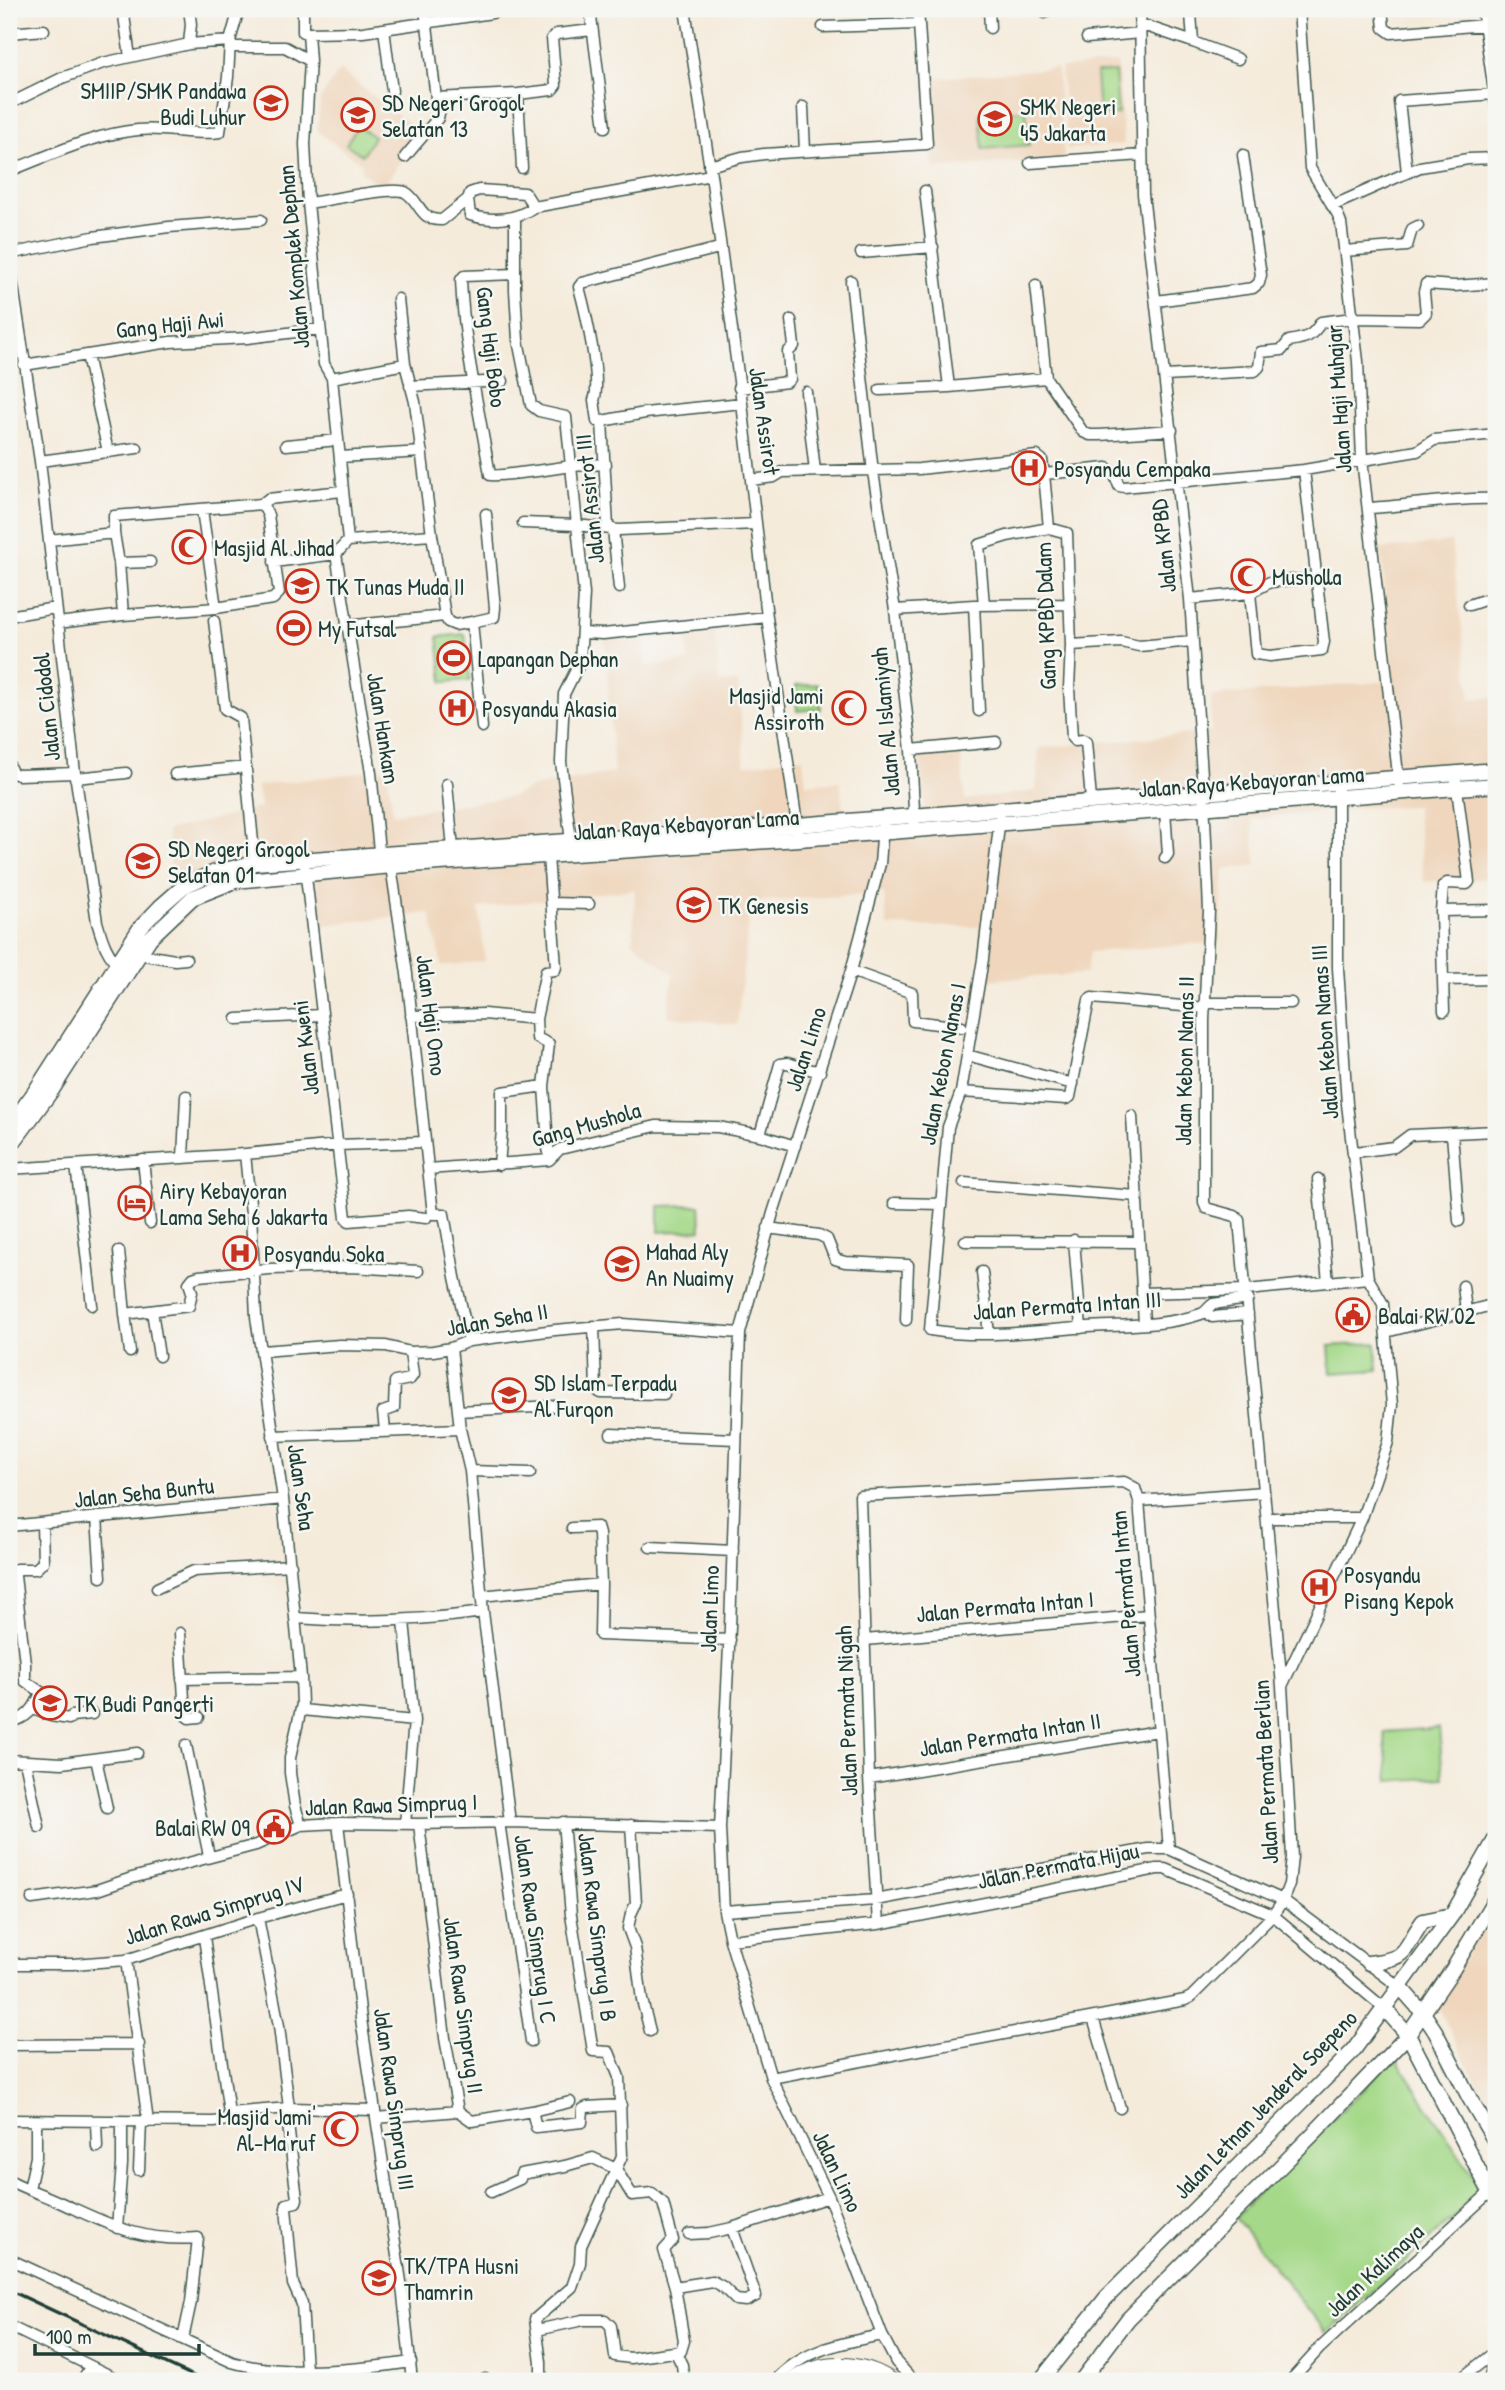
<svg xmlns="http://www.w3.org/2000/svg" width="1505" height="2390" font-family="'Patrick Hand',sans-serif">
<style>
.built{fill:#efd6bc}
.green{fill:#a5d989;stroke:#628b5e;stroke-width:2}
.lines{fill:none;stroke-linecap:round;stroke-linejoin:round}
.minor-casing{stroke:#3f574d;stroke-width:13}
.major-casing{stroke:#3f574d;stroke-width:17}
.highway-casing{stroke:#3f574d;stroke-width:18}
.minor{stroke:#fff;stroke-width:10}
.major{stroke:#fff;stroke-width:14}
.highway{stroke:#fff;stroke-width:16}
.rail{stroke:#1f3d34;stroke-width:3.5}
.labels{text-anchor:middle;dominant-baseline:central;stroke-width:5;stroke-linejoin:round;paint-order:stroke}
.poi-label{font-size:23px;fill:#1f3d34;stroke:#f6f6f2;text-anchor:start}
.street-label{font-size:23px;fill:#1f3d34;stroke:#f6f6f2}
</style>
<rect width="100%" height="100%" fill="#f6f6f2"/>
<filter id="ink" filterUnits="userSpaceOnUse"><feTurbulence type="fractalNoise" baseFrequency=".0143" numOctaves="2"/><feDisplacementMap in="SourceGraphic" scale="14" xChannelSelector="R" yChannelSelector="G"/><feConvolveMatrix kernelMatrix="1 2 1 2 8 2 1 2 1" color-interpolation-filters="sRGB"/></filter>
<filter id="wash" filterUnits="userSpaceOnUse"><feTurbulence type="fractalNoise" baseFrequency=".00686" numOctaves="4" result="noise"/><feDisplacementMap in="SourceGraphic" scale="28" xChannelSelector="R" yChannelSelector="G"/><feGaussianBlur stdDeviation="1.57" result="paint"/><feColorMatrix in="noise" values="0 0 0 0 0 0 0 0 0 0 0 0 0 0 0 0 0 1.4 0 .05"/><feComposite in="paint" operator="in"/></filter>
<g filter="url(#wash)">
<rect width="100%" height="100%" fill="#f5ebdb"/>
<path class="built" d="M1117,63L1124,144L1067,149L1061,68Z
M1057,68L1064,158L933,169L926,79Z
M340,70L420,132L383,187L361,172L362,164L317,131L320,99Z
M1451,542L1471,699L1496,697V878L1424,882L1416,806L1355,808L1252,819L1256,865L1224,869L1219,942L1090,952L1086,974L985,980L979,927L887,926L884,893L751,902L737,1025L667,1016L673,974L633,942L635,889L479,908L485,961L442,966L430,913L322,925L316,881L273,885L203,901L177,926L167,831L260,808L257,786L387,769L393,814L511,797L536,786L614,773L605,639L642,634L647,666L689,662L686,632L714,626L720,683L738,682L745,765L803,757L806,784L840,781L844,818L925,808L919,751L960,747L965,800L1036,791L1039,748L1211,732V696L1393,681L1381,549Z
M1496,1903V2121L1437,2005Z"/>
<path class="green" d="M1115,72L1118,114L1099,115L1096,73Z
M1026,110L1029,145L983,149L980,114Z
M358,126L374,137L362,155L346,144Z
M465,634L470,680L443,682L438,637Z
M818,684L821,709L797,711L795,686Z
M700,1205L701,1230L659,1232V1206Z
M1376,1343L1378,1370L1331,1373L1329,1346Z
M1439,1728L1443,1777L1389,1781L1384,1732Z
M1395,2057L1483,2191L1326,2333L1235,2217Z"/>
</g>
<g filter="url(#ink)">
<g class="lines">
<defs>
<path id="minor" d="M123,9L130,57
M189,9L191,24L189,44
M303,9V32L308,33
M590,9L605,127
M685,9L711,175L742,403L767,617L798,831
M989,9L990,28
M1045,9V13
M1203,9L1191,13L1193,42L1238,59
M1299,9L1310,168L1338,215L1341,223L1358,361L1362,459L1399,783
M1382,9L1384,28L1391,33L1496,24
M1482,9L1496,105
M1140,24L1193,42
M823,27L919,24
M384,29L392,91
M9,33L44,30
M308,33L310,61L305,144L308,203L324,364L332,378L405,364
M308,33L363,32L492,13L501,9
M1087,38L1140,33
M230,41L239,9
M230,47H285L310,61
M518,94L522,168
M436,98L518,94L552,90L556,85L552,38L557,34L592,30
M9,104L62,78L103,63L189,44L230,41L228,77L220,132C195,136 165,127 138,130C93,134 51,155 9,171
M803,107L805,151
M405,157L438,118L440,109L436,98L425,9
M1030,163L1142,155
M709,166L742,157L764,154L927,144L918,9
M1407,172L1399,101L1495,94
M925,191L949,387L1046,378
M308,203C325,201 392,186 405,192C420,200 419,221 442,220L468,199
M1332,206L1420,167L1468,159L1496,158
M534,207L525,193L479,190L470,193L468,199L470,215C492,222 516,220 534,207L711,175
M515,217V290L518,340L531,405L539,411L566,417L571,466L606,464
M1344,251L1407,246L1412,229L1418,226
M861,253L933,247
M9,254L93,237L169,227L261,220
M9,260L40,461L75,773L97,922C102,939 107,957 122,968
M515,274L464,276L461,280C464,348 479,408 490,475C496,477 559,468 571,466L584,594L580,662L564,694L561,762L571,841
M851,281L873,472L895,610L911,750L915,830
M1036,285L1046,378L1083,432L1090,435H1100L1172,430
M398,299L405,364L415,402L432,535L445,616L448,622L455,625L472,622L482,727
M1156,301L1253,288L1259,283L1261,275L1243,155
M87,355L108,452
M24,365L170,342L247,338L320,329
M1165,376L1255,371L1259,367L1261,352L1282,350L1289,341C1306,338 1312,337 1321,322L1353,318L1420,319L1426,313L1424,292L1426,284L1454,286L1496,283
M332,378L348,541
M410,386L503,381
M739,388L787,382L790,379L788,352L794,346L791,320
M880,390L949,387
M806,392L815,471
M602,421H597L594,400C602,382 585,309 579,287L582,283L719,248
M286,445L338,440
M340,457L422,452
M40,461L137,448
M1044,474L1049,528L1067,533L1071,645L1069,688L1072,738L1075,741L1083,740L1086,742L1091,800
M751,480L774,477L782,472L919,469L1037,456L1042,460L1044,474L1107,468L1114,473L1119,486L1124,487L1304,470L1417,451L1434,440L1496,434
M262,504L268,499L342,491
M1369,508C1411,506 1454,497 1496,499
M202,510L216,608
M523,523L577,525L619,530L756,524
M608,527L602,421L645,413L742,403
M613,529L619,588
M49,540L114,533L119,563L123,615L216,608L273,599L279,593L268,515L262,504L114,516V533
M336,554L371,773L380,860
M274,562L336,554L348,541L432,535
M119,563L150,562
M1250,593L1256,654L1270,656L1322,650L1324,642L1304,470
M1190,599L1250,593L1270,582L1317,578
M974,605L979,711
M984,605L979,545L1007,536L1049,528
M1469,605L1496,596
M895,610L974,605L1070,604
M9,616L55,608
M214,621L225,709L241,718L255,863
M472,622L494,617L495,608L486,514
M58,623L123,615
M346,626L445,616
M582,633L603,634L767,617
M1071,645L1121,642L1139,646L1192,641
M911,750L996,742
M9,765L12,773L19,775L75,773
M175,774L246,767
M75,778L126,773
M1456,781L1469,882L1467,884L1447,883L1443,886L1441,911L1443,980L1496,979
M447,784L453,849
M1165,811L1168,854L1165,858
M1000,818L983,959L961,1092L948,1127L930,1330C982,1339 1036,1331 1088,1327C1124,1325 1166,1326 1201,1314C1207,1312 1208,1307 1213,1304L1248,1299
M883,825L880,864L851,971L773,1213L740,1333L730,1627L720,1828L724,1911L730,1940L771,2078L829,2197L882,2335L896,2362L914,2381
M548,856L556,967L555,970L546,971L536,1019L537,1038L549,1044L544,1086L549,1160
M391,866L407,974L433,1214H444L455,1277L469,1341
M305,868L346,1218L349,1221L408,1216L426,1218
M552,903L589,904
M1441,911L1496,910
M139,954L175,960L186,959
M851,971L912,993L913,1021L962,1027
M1443,980L1444,1011
M1206,1003H1291
M411,1016L484,1014L536,1019
M237,1019L322,1015
M967,1055L1073,1084
M961,1092L1066,1099L1070,1097L1089,1000L1092,998L1205,1008
M1132,1116L1144,1323
M1452,1134L1459,1221
M760,1135L780,1064L787,1063L820,1072
M1355,1152L1394,1147L1410,1135L1496,1131
M245,1154L251,1213L256,1317L283,1499L301,1677L302,1704L290,1758V1773L295,1806L301,1825
M183,1157L186,1096
M143,1160L150,1223
M76,1165L92,1305
M499,1165L502,1130V1092L544,1086
M9,1169L245,1154L338,1145L425,1142
M428,1169L549,1160L560,1149L656,1126L718,1127L760,1135L795,1146
M1318,1179L1328,1282
M964,1183L1137,1196
M894,1203L941,1204
M768,1228L819,1235L827,1239L835,1259L845,1262L908,1265L906,1320
M1074,1240L1081,1328
M965,1241L1139,1242
M119,1251L125,1314L189,1306L192,1292L189,1283L193,1278L199,1276L269,1269L351,1267L418,1271
M982,1272L989,1334
M1463,1286L1466,1311
M1142,1293L1247,1290L1368,1278
M152,1311L159,1356
M1206,1312L1212,1317L1248,1314
M125,1314L130,1352
M594,1326L596,1390L601,1393L664,1394
M1386,1332L1496,1304
M451,1348L460,1429L470,1471L483,1612L510,1822
M262,1351L340,1345L386,1346L410,1352L433,1351L451,1348L469,1341L555,1330L623,1324L740,1333
M458,1411L555,1406
M385,1430L383,1412L394,1408L395,1382L410,1379L413,1375L410,1352
M611,1434L736,1439
M273,1436L460,1429
M470,1471L530,1473
M1139,1501L1264,1492
M97,1517L101,1577
M1267,1518H1362
M9,1526L283,1499
M572,1528L597,1527L599,1534L601,1584L600,1635L730,1640
M650,1547L733,1551
M157,1588L194,1571L291,1565
M481,1596L601,1584
M296,1618C359,1623 420,1621 483,1612
M404,1621L414,1721L405,1824
M180,1633L185,1715L189,1718L199,1717
M865,1640L1148,1615
M182,1679L301,1677
M1282,1686L1362,1518L1388,1442L1392,1405L1383,1304L1368,1278L1347,1104L1338,968V790
M33,1709L51,1716L69,1719L72,1716L92,1714
M302,1710L414,1721
M9,1722C27,1719 35,1709 41,1692L25,1681V1663L15,1576L16,1569H36L43,1562L42,1523
M186,1745L209,1856
M96,1759L107,1808
M9,1760L62,1763L137,1753
M25,1761L39,1827
M869,1778L1158,1731
M499,1822L531,2041
M338,1823L361,2019L403,2295L412,2381
M419,1824L445,2038L458,2111
M631,1825L636,1903L631,1914L628,1928L635,1947L642,2000L650,2031
M32,1899L97,1890L132,1878L256,1845L301,1825L338,1823L419,1824L510,1822L720,1828
M724,1911L876,1900L1148,1849H1169L1283,1900L1401,1988
M258,1918L279,2026L289,2108
M878,1924L869,1778L860,1496L1124,1482L1135,1488L1139,1501L1169,1849
M204,1937L229,2113
M730,1940L878,1924L1157,1869H1165L1273,1915L1385,2009
M126,1960L148,2122
M9,1964H73L126,1960L258,1918L347,1894
M1093,2018L1120,2108
M9,2045L139,2044
M771,2078L1185,2000L1191,1997L1273,1915L1283,1900L1289,1884L1292,1857L1282,1686L1239,1220L1235,1216L1206,1208L1204,1202V1020L1209,911L1205,819L1190,599L1143,194L1140,9
M286,2108L297,2199L296,2202L287,2204L286,2208L293,2284L302,2304L306,2370
M458,2111L472,2121L532,2111L570,2102
M532,2111L536,2127L582,2122L583,2109L587,2107L621,2105
M229,2113L289,2108L374,2110
M376,2118L458,2111
M9,2120L214,2122L227,2120L229,2113
M96,2122L97,2147
M139,2170L141,2122
M9,2180C25,2189 42,2194 59,2202C111,2225 139,2242 198,2238L191,2302L183,2339
M29,2189L36,2157V2121
M491,2192L520,2179L521,2174L565,2166L593,2158L616,2169L632,2195L652,2193L663,2203L673,2240L664,2250L675,2287
M117,2228L122,2164V2122
M689,2234L709,2233L732,2228L829,2197
M9,2259L232,2362C284,2377 358,2370 411,2362
M9,2326L121,2381
M537,2330L583,2320H605L611,2326L615,2356L631,2358L681,2351L684,2341L675,2287L712,2281L723,2287L736,2300L746,2301L756,2296L732,2228
M676,2353L682,2365L684,2381
M485,2379L486,2381
M82,2381L90,2367
M541,2381V2362L535,2319L572,2287L580,2263L581,2246L622,2156L619,2077L609,2052L593,2051L571,1915L563,1822
M775,2381C803,2349 843,2343 882,2335
M1290,2381L1320,2348L1490,2192
M1458,2381L1496,2351
M1489,2381L1496,2352"/>
<path id="major" d="M9,1127L34,1093L140,928L160,907L184,886L215,872L255,863L797,825L1496,770
M9,1148L52,1090L150,938L192,898L235,881L381,867L799,839L1496,785
M1369,1963C1410,1958 1401,1952 1423,1921L1452,1915
M1401,1988L1423,2013L1435,2031L1470,2099L1496,2143
M1385,2009L1408,2035L1490,2192L1496,2198
M1040,2381L1106,2298L1353,2051L1452,1915L1496,1838
M1081,2381L1128,2319L1315,2132L1408,2035L1453,1969L1496,1897"/>
<path id="highway" d="M793,2381C820,2360 863,2362 891,2381"/>
</defs>
<use href="#minor" class="minor-casing"/>
<use href="#major" class="major-casing"/>
<use href="#highway" class="highway-casing"/>
<use href="#minor" class="minor"/>
<use href="#major" class="major"/>
<use href="#highway" class="highway"/>
<path class="rail" d="M9,2290L204,2381"/>
</g>
</g>
<defs>
<symbol id="school-ring" viewBox="-11 -11 22 22"><circle r="9.5" fill="#f6f6f2" stroke="#c8321e" stroke-width="1.5"/><path d="M0-5L7-2L0 1L-7-2ZM-4 1L0 2.5L4 1V4Q0 6-4 4Z" fill="#c8321e"/></symbol>
<symbol id="hospital-ring" viewBox="-11 -11 22 22"><circle r="9.5" fill="#f6f6f2" stroke="#c8321e" stroke-width="1.5"/><path d="M-5-5h3v3.5h4V-5h3V5h-3V1.5h-4V5h-3Z" fill="#c8321e"/></symbol>
<symbol id="mosque-ring" viewBox="-11 -11 22 22"><circle r="9.5" fill="#f6f6f2" stroke="#c8321e" stroke-width="1.5"/><path d="M3.5-4.9A6 6 0 1 0 3.5 4.9A5 5 0 1 1 3.5-4.9Z" fill="#c8321e"/></symbol>
<symbol id="stadium-ring" viewBox="-11 -11 22 22"><circle r="9.5" fill="#f6f6f2" stroke="#c8321e" stroke-width="1.5"/><path d="M0-5a6.5 5 0 1 0 0 10a6.5 5 0 1 0 0-10ZM-3.5-1.8h7v3.6h-7Z" fill="#c8321e"/></symbol>
<symbol id="hotel-ring" viewBox="-11 -11 22 22"><circle r="9.5" fill="#f6f6f2" stroke="#c8321e" stroke-width="1.5"/><path d="M-6-4.5h1.5V1H6V5H4.5V3h-9V5H-6ZM-4 0a1.8 1.8 0 1 1 3.6 0ZM.5 0V-2.5h3Q6-2.5 6 0Z" fill="#c8321e"/></symbol>
<symbol id="university-ring" viewBox="-11 -11 22 22"><circle r="9.5" fill="#f6f6f2" stroke="#c8321e" stroke-width="1.5"/><path d="M0-5L7-2L0 1L-7-2ZM-4 1L0 2.5L4 1V4Q0 6-4 4Z" fill="#c8321e"/></symbol>
<symbol id="civic-ring" viewBox="-11 -11 22 22"><circle r="9.5" fill="#f6f6f2" stroke="#c8321e" stroke-width="1.5"/><path d="M-.6-6.5H3V-4.5H.6V-3L4-1V1h2V6H-6V1h2V-1L-.6-3ZM-1.2 2.5V6h2.4V2.5Z" fill="#c8321e"/></symbol>
</defs>
<g fill-rule="evenodd">
<use href="#school-ring" x="252" y="84" width="38" height="38"/>
<use href="#school-ring" x="339" y="96" width="38" height="38"/>
<use href="#school-ring" x="976" y="100" width="38" height="38"/>
<use href="#hospital-ring" x="1010" y="449" width="38" height="38"/>
<use href="#mosque-ring" x="170" y="528" width="38" height="38"/>
<use href="#mosque-ring" x="1229" y="557" width="38" height="38"/>
<use href="#school-ring" x="283" y="567" width="38" height="38"/>
<use href="#stadium-ring" x="275" y="609" width="38" height="38"/>
<use href="#stadium-ring" x="435" y="639" width="38" height="38"/>
<use href="#hospital-ring" x="438" y="689" width="38" height="38"/>
<use href="#mosque-ring" x="830" y="689" width="38" height="38"/>
<use href="#school-ring" x="124" y="842" width="38" height="38"/>
<use href="#school-ring" x="675" y="886" width="38" height="38"/>
<use href="#hotel-ring" x="116" y="1184" width="38" height="38"/>
<use href="#hospital-ring" x="221" y="1234" width="38" height="38"/>
<use href="#university-ring" x="603" y="1245" width="38" height="38"/>
<use href="#civic-ring" x="1334" y="1296" width="38" height="38"/>
<use href="#school-ring" x="490" y="1376" width="38" height="38"/>
<use href="#hospital-ring" x="1300" y="1568" width="38" height="38"/>
<use href="#school-ring" x="31" y="1684" width="38" height="38"/>
<use href="#civic-ring" x="255" y="1808" width="38" height="38"/>
<use href="#mosque-ring" x="322" y="2110" width="38" height="38"/>
<use href="#school-ring" x="360" y="2259" width="38" height="38"/>
</g>
<g class="labels">
<g class="poi-label">
<text x="246" y="90" text-anchor="end">SMIIP/SMK Pandawa<tspan x="246" dy="26">Budi Luhur</tspan></text>
<text x="382" y="102">SD Negeri Grogol<tspan x="382" dy="26">Selatan 13</tspan></text>
<text x="1020" y="106">SMK Negeri<tspan x="1020" dy="26">45 Jakarta</tspan></text>
<text x="1054" y="468">Posyandu Cempaka</text>
<text x="214" y="547">Masjid Al Jihad</text>
<text x="1272" y="576">Musholla</text>
<text x="326" y="586">TK Tunas Muda II</text>
<text x="318" y="628">My Futsal</text>
<text x="478" y="658">Lapangan Dephan</text>
<text x="824" y="695" text-anchor="end">Masjid Jami<tspan x="824" dy="26">Assiroth</tspan></text>
<text x="482" y="708">Posyandu Akasia</text>
<text x="168" y="848">SD Negeri Grogol<tspan x="168" dy="26">Selatan 01</tspan></text>
<text x="718" y="905">TK Genesis</text>
<text x="160" y="1190">Airy Kebayoran<tspan x="160" dy="26">Lama Seha 6 Jakarta</tspan></text>
<text x="646" y="1251">Mahad Aly<tspan x="646" dy="26">An Nuaimy</tspan></text>
<text x="264" y="1253">Posyandu Soka</text>
<text x="1378" y="1315">Balai RW 02</text>
<text x="534" y="1382">SD Islam Terpadu<tspan x="534" dy="26">Al Furqon</tspan></text>
<text x="1344" y="1574">Posyandu<tspan x="1344" dy="26">Pisang Kepok</tspan></text>
<text x="74" y="1703">TK Budi Pangerti</text>
<text x="250" y="1827" text-anchor="end">Balai RW 09</text>
<text x="316" y="2116" text-anchor="end">Masjid Jami'<tspan x="316" dy="26">Al-Ma'ruf</tspan></text>
<text x="404" y="2265">TK/TPA Husni<tspan x="404" dy="26">Thamrin</tspan></text>
</g>
<g class="street-label">
<text transform="translate(293 257) rotate(-95)">Jalan Komplek Dephan</text>
<text transform="translate(170 324) rotate(-6)">Gang Haji Awi</text>
<text transform="translate(492 347) rotate(83)">Gang Haji Bobo</text>
<text transform="translate(1338 399) rotate(-94)">Jalan Haji Muhajar</text>
<text transform="translate(765 421) rotate(82)">Jalan Assirot</text>
<text transform="translate(589 499) rotate(-96)">Jalan Assirot III</text>
<text transform="translate(1163 546) rotate(-96)">Jalan KPBD</text>
<text transform="translate(1045 616) rotate(-92)">Gang KPBD Dalam</text>
<text transform="translate(46 707) rotate(-96)">Jalan Cidodol</text>
<text transform="translate(885 722) rotate(-95)">Jalan Al Islamiyah</text>
<text transform="translate(384 728) rotate(81)">Jalan Hankam</text>
<text transform="translate(1251 781) rotate(-4)">Jalan Raya Kebayoran Lama</text>
<text transform="translate(686 824) rotate(-4)">Jalan Raya Kebayoran Lama</text>
<text transform="translate(432 1015) rotate(83)">Jalan Haji Omo</text>
<text transform="translate(1324 1032) rotate(-94)">Jalan Kebon Nanas III</text>
<text transform="translate(305 1048) rotate(-97)">Jalan Kweni</text>
<text transform="translate(805 1049) rotate(-72)">Jalan Limo</text>
<text transform="translate(1184 1061) rotate(-89)">Jalan Kebon Nanas II</text>
<text transform="translate(942 1064) rotate(-79)">Jalan Kebon Nanas I</text>
<text transform="translate(586 1124) rotate(-16)">Gang Mushola</text>
<text transform="translate(1067 1305) rotate(-4)">Jalan Permata Intan III</text>
<text transform="translate(497 1319) rotate(-10)">Jalan Seha II</text>
<text transform="translate(302 1487) rotate(82)">Jalan Seha</text>
<text transform="translate(144 1492) rotate(-6)">Jalan Seha Buntu</text>
<text transform="translate(1125 1594) rotate(-95)">Jalan Permata Intan</text>
<text transform="translate(1005 1606) rotate(-5)">Jalan Permata Intan I</text>
<text transform="translate(709 1609) rotate(-88)">Jalan Limo</text>
<text transform="translate(846 1711) rotate(-92)">Jalan Permata Nigah</text>
<text transform="translate(1010 1734) rotate(-9)">Jalan Permata Intan II</text>
<text transform="translate(1265 1772) rotate(-93)">Jalan Permata Berlian</text>
<text transform="translate(391 1804) rotate(-2)">Jalan Rawa Simprug I</text>
<text transform="translate(1058 1865) rotate(-11)">Jalan Permata Hijau</text>
<text transform="translate(214 1910) rotate(-17)">Jalan Rawa Simprug IV</text>
<text transform="translate(598 1927) rotate(83)">Jalan Rawa Simprug I B</text>
<text transform="translate(536 1929) rotate(82)">Jalan Rawa Simprug I C</text>
<text transform="translate(464 2005) rotate(82)">Jalan Rawa Simprug II</text>
<text transform="translate(395 2099) rotate(82)">Jalan Rawa Simprug III</text>
<text transform="translate(1265 2104) rotate(-46)">Jalan Letnan Jenderal Soepeno</text>
<text transform="translate(838 2171) rotate(65)">Jalan Limo</text>
<text transform="translate(1374 2270) rotate(-43)">Jalan Kalimaya</text>
</g>
</g>
<rect width="1505" height="2390" fill="none" stroke="#f6f6f2" stroke-width="35"/>
<path d="M35 2344v10h164v-10" fill="none" stroke="#1f3d34" stroke-width="3.5"/>
<text x="46" y="2344" font-size="21" fill="#1f3d34" stroke="#f6f6f2" stroke-width="5" paint-order="stroke">100 m</text>
</svg>
